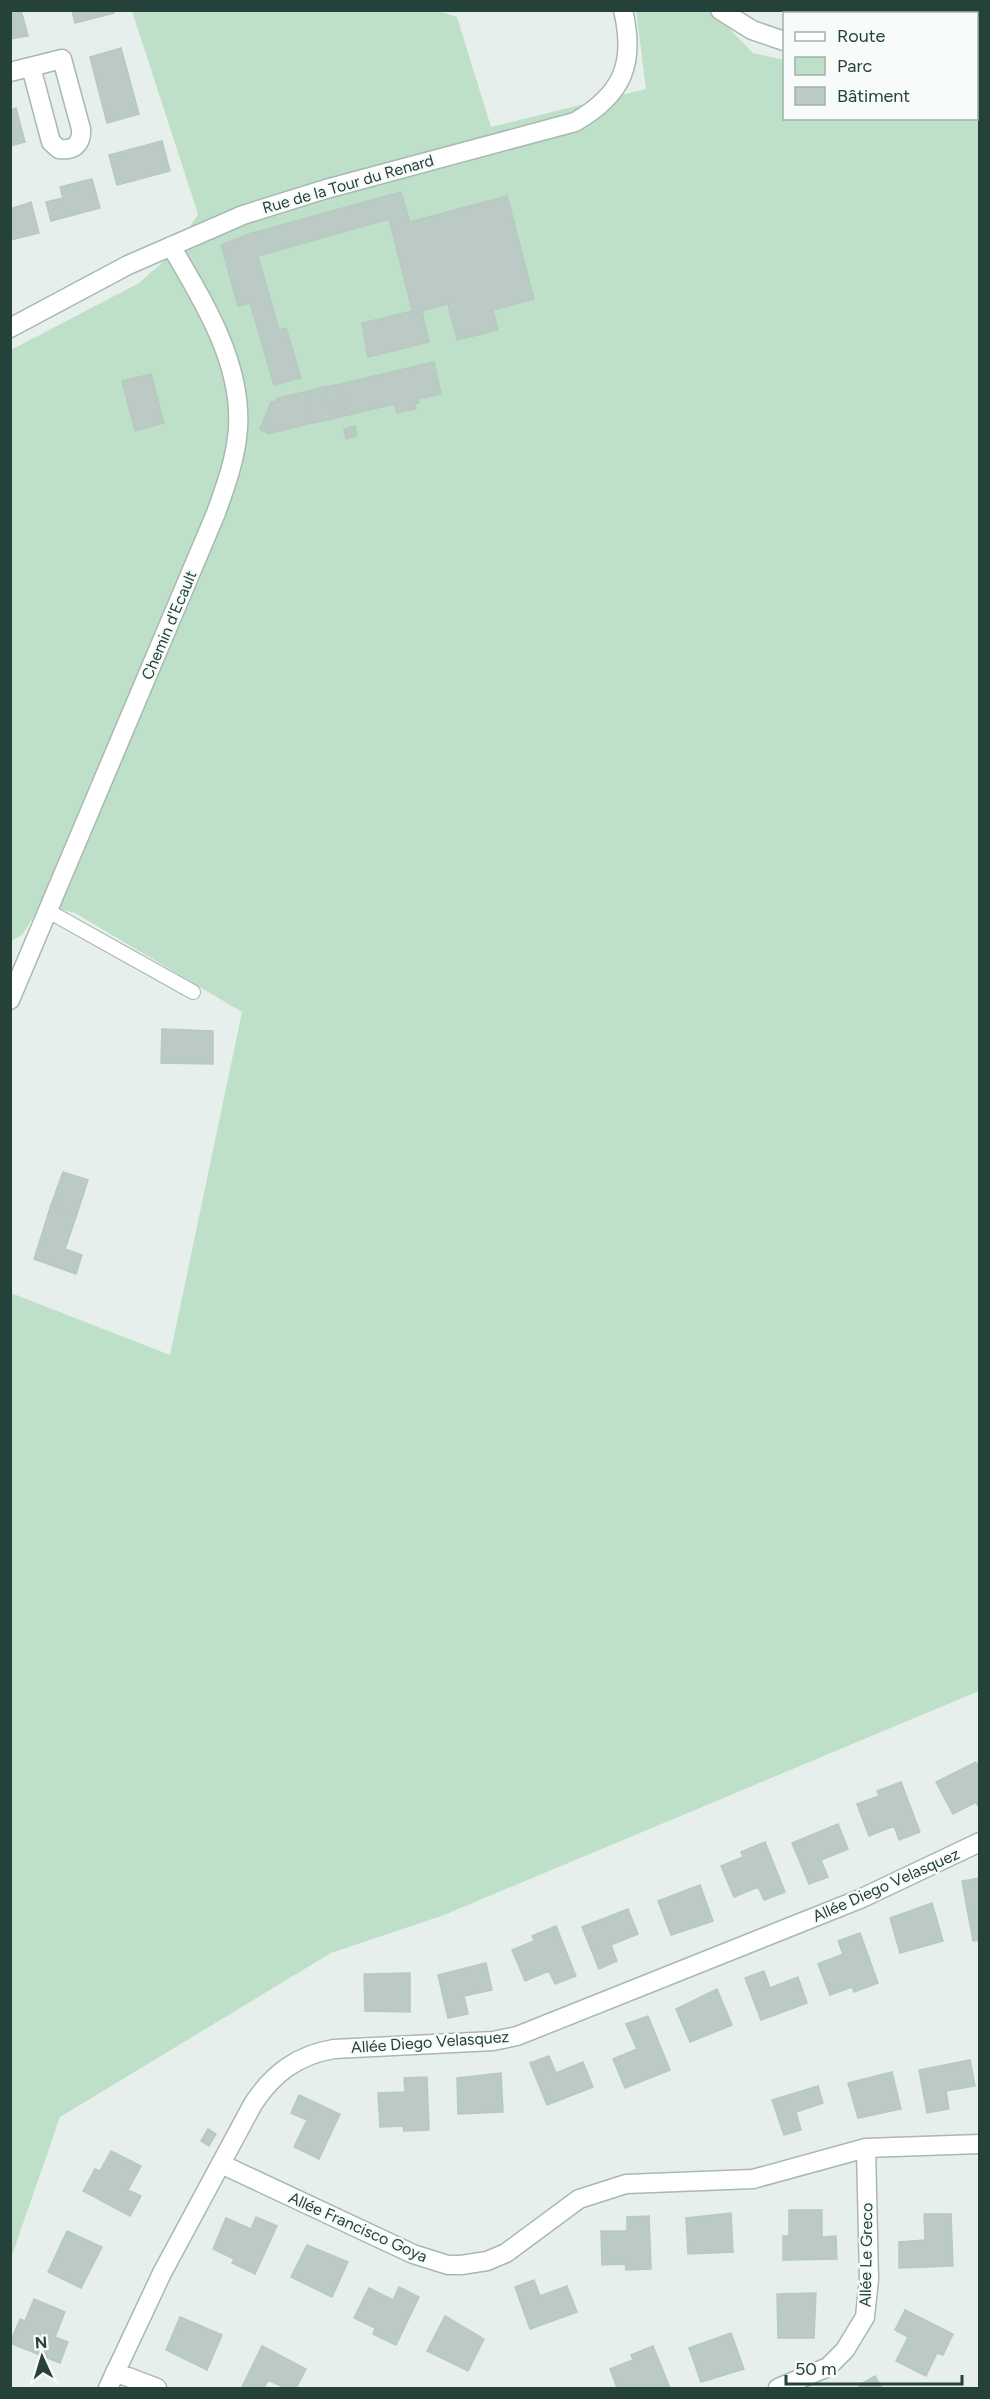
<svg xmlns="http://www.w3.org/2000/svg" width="990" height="2399" font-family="Figtree,sans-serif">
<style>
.green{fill:#bfe0c8}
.building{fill:#bbcac4;stroke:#b8c9c2;stroke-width:1.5}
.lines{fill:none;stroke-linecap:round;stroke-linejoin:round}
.lane-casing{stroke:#a8b8b2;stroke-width:16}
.street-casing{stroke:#a8b8b2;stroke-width:21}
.secondary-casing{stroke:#a4bbb3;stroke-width:21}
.lane{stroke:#fff;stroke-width:14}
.street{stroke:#fff;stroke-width:18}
.secondary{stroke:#fff;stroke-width:18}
.labels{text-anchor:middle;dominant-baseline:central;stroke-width:4.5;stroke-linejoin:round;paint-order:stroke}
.street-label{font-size:16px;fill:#24423a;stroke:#f7fbf9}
</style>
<rect width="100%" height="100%" fill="#e6efeb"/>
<path class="green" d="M436,10L457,17L491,127L646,89L636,10L712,11L753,53L784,60V118H976V28L979,27V1691L444,1915L331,1953L60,2117L11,2258V1293L170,1355L242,1012L75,913L41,905L22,935L11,941V350L139,283L173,253L198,214L132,11Z"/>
<path class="building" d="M10,10H21L28,36L10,39Z
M72,10H113L114,13L75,23Z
M833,10H854V14H833Z
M854,10H875L876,14H854Z
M875,10H895L882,14H876Z
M121,48L139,114L107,123L90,57Z
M16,108L25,142L10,146V110Z
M162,141L170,171L117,185L109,155Z
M92,179L100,208L51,221L46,202L63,198L60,187Z
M401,192L410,222L507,196L534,299L493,310L498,330L457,340L448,304L413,313L389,219L258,256L279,330L286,328L301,378L274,385L250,303L238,306L221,245L252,233Z
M31,202L39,233L10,240V209Z
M412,311L413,313L422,311L429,342L368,357L362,323Z
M434,362L441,394L418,399L419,403L415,404L416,409L397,413L394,404L348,415L340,384Z
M151,374L164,423L135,431L122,381Z
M340,384L348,415L332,419L324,387Z
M324,387L332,419L312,423L305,392Z
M305,392L312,423L268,434L260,429L271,402L278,401L277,398Z
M355,426L357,436L346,439L344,429Z
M162,1029L213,1031V1064L161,1063Z
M63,1172L88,1180L77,1214L51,1205Z
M51,1205L77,1214L65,1249L82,1255L76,1274L34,1259Z
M976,1762L980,1769V1803L977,1805L976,1802L953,1814L936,1782Z
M901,1782L920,1832L899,1840L894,1826L869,1836L857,1804L879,1796L877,1791Z
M838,1824L848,1849L821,1860L828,1877L809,1884L792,1843Z
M765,1842L785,1892L764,1900L758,1887L734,1897L721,1866L743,1857L741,1852Z
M980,1878V1940L973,1941L962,1881Z
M700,1885L713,1921L671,1935L658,1901Z
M932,1903L943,1941L900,1953L890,1918Z
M628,1909L638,1934L611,1945L617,1961L599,1969L582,1927Z
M556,1926L576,1976L555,1984L549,1971L525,1981L512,1950L534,1941L532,1936Z
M860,1933L878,1983L854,1992L852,1987L830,1995L818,1964L843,1954L838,1941Z
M486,1963L492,1990L464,1996L468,2014L448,2018L438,1975Z
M764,1971L770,1988L798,1977L807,2003L761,2020L745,1978Z
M410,1973V2012L365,2011L364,1974Z
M717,1989L732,2025L690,2042L676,2009Z
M648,2016L670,2070L625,2088L613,2059L637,2049L626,2024Z
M549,2056L556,2073L583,2062L593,2087L547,2105L530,2063Z
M970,2060L975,2086L946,2091L949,2109L927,2113L919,2070Z
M892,2072L901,2109L858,2118L848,2083Z
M501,2073L503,2112L458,2114L457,2078Z
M427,2077L429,2130L404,2131L403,2126L380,2127L378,2093L405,2092L404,2078Z
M818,2086L823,2103L796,2112L801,2130L784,2135L772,2100Z
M299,2095L340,2114L319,2159L294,2147L307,2120L291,2113Z
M208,2129L216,2134L209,2146L201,2141Z
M111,2151L141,2166L128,2190L141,2196L130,2216L83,2191L95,2169L100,2171Z
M789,2210H822V2237L836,2236L837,2259L783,2260V2236H789Z
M731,2213L733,2252L688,2254L686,2218Z
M924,2214H951L953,2266L899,2268V2242L925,2240Z
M649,2216L651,2269L626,2270L625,2264L602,2265L601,2231H627V2217Z
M256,2217L277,2226L255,2274L232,2263L234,2259L213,2249L226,2218L251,2229Z
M67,2231L102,2247L81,2288L48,2272Z
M307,2245L348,2262L332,2297L291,2277Z
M534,2280L540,2296L567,2286L577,2312L530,2329L515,2287Z
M399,2287L419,2297L396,2345L373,2334L375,2328L354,2318L369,2288L393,2300Z
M816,2293L814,2338H778L777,2294Z
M34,2299L65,2312L55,2337L68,2342L60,2363L10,2343L20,2319L25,2321Z
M905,2310L953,2334L943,2355L937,2353L926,2376L896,2361L908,2337L895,2330Z
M445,2316L484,2339L468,2371L427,2351Z
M180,2317L222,2335L207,2370L166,2350Z
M731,2333L744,2369L701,2382L689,2348Z
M262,2346L306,2369L296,2388H285L268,2380L264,2388L242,2387Z
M653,2346L670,2388H617L610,2369L633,2360L631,2355Z
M875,2376L882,2388H857L860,2387L859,2385Z"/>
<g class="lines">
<defs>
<path id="lane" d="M48,911L193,992"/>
<path id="street" d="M10,72L62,59L81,129C82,144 74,151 59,149L51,142L31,67
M10,328L128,265L243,215L326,189L575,122C622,95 636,64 623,10
M10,1000L216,513C226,485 236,458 238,428C242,362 203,301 171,246
M221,2164L413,2254L448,2265H461L487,2261L506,2253L579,2199L626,2184L753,2179L866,2148L980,2144
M115,2372L157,2388
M108,2388L162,2273L253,2104C273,2073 298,2055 334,2049L493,2041L517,2036L860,1899L980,1842
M778,2388L828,2367L845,2350L865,2317L869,2279L866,2148"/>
<path id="secondary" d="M720,10L752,30L784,41
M972,14L980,12"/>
</defs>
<use href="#lane" class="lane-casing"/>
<use href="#street" class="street-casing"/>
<use href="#secondary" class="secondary-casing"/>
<use href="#lane" class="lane"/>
<use href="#street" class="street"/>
<use href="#secondary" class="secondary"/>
</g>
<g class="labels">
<g class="street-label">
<text transform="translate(348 184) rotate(-16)">Rue de la Tour du Renard</text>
<text transform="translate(169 625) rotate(-67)">Chemin d'Ecault</text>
<text transform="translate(886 1885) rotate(-24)">Allée Diego Velasquez</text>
<text transform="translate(430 2042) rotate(-4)">Allée Diego Velasquez</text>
<text transform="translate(358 2227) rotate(24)">Allée Francisco Goya</text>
<text transform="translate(866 2255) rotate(-89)">Allée Le Greco</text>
</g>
</g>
<rect width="990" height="2399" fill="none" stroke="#24423a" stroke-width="24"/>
<rect x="783" y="12" width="195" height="108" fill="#f7fbf9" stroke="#a3b1ad" stroke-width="1.5"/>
<rect x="795" y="32" width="30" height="9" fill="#ffffff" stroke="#a3b1ad" stroke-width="1.5"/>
<text x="837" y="42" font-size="18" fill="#24423a">Route</text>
<rect x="795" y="57" width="30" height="18" fill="#bfe0c8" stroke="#a3b1ad" stroke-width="1.5"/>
<text x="837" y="72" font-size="18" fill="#24423a">Parc</text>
<rect x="795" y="87" width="30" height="18" fill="#bbcac4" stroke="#a3b1ad" stroke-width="1.5"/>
<text x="837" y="102" font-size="18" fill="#24423a">Bâtiment</text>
<g transform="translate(42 2357) rotate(356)" stroke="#f7fbf9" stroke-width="4.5" paint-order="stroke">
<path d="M0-4.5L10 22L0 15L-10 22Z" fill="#24423a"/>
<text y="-9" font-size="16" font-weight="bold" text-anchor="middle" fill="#24423a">N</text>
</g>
<path d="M786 2375v9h176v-9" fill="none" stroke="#24423a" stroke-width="3"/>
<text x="795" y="2375" font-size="18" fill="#24423a" stroke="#f7fbf9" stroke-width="4.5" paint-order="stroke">50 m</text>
</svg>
